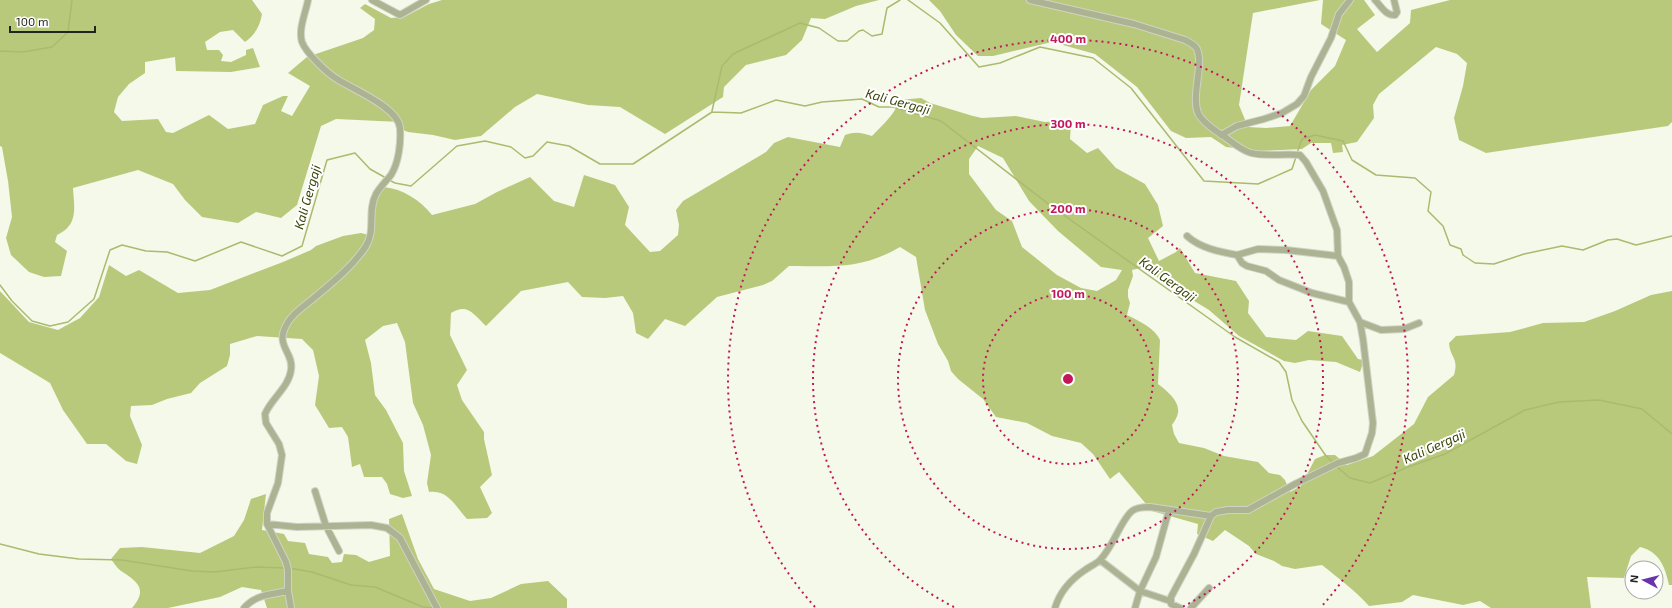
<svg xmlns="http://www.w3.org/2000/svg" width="1672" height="608" font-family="'Exo 2',sans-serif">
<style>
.forest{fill:#b9c97c;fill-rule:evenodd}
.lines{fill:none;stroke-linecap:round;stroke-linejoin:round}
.stream{stroke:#aaba6e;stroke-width:1.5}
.minor-casing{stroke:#cfd3c5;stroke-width:8}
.minor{stroke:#abb393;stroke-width:6}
.ring{fill:none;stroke:#c2185b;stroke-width:2;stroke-dasharray:2 4}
.labels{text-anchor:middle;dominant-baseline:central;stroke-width:4;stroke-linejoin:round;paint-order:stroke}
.water-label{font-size:13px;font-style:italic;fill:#3b4409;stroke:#fff}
.centre{fill:#c2185b;stroke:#fff;stroke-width:2}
.ring-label{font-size:12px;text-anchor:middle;font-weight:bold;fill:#c2185b;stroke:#fff;stroke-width:4;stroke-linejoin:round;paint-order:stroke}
</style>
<rect width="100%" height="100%" fill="#f5f9ea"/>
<path class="forest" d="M0,0H252L262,14C260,26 255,35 245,42L233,30L220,32L205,42L207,50H219L223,55L221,61L231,62L246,55V50L253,48L260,67L231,72L176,71L175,57L145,62V73L129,84L118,97L114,112L122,121L158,119L166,132L173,133L209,115L228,129L255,124L263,105L283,96H288L281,111L292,116L310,86L288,73L307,57L363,38L374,30L375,19L360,8L365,4L391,18L404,17L429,4L442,0H879L856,6L825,19L811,18L802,40L786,55L746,65L724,87L723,97L665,134L620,107L588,105L537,94L515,107L481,136L455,140L433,135L408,132L403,130L400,122L336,119L321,126L297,205L281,218L256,212L238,223L202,217L185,200L173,184L138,170L73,188C74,207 79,225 57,235L55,242L67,251L61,276L44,277L29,272L11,255L6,238L12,217L8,181L2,147L0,146Z
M929,0H1320L1253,13L1239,105L1248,127L1266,128L1290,126L1311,90L1335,66L1346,40L1321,24L1323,0H1364L1375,15L1357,29L1377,52L1410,23L1411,10L1450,0H1672V122L1668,126L1486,153L1459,140L1454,118L1463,86L1467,63L1457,54L1436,47L1379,94L1373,105L1374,118L1357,142L1342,145L1343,152L1333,153L1331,143H1311L1302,149L1260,151L1226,147L1211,137L1186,138L1171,131L1137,87L1095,54L1052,42L993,56H978L956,35L940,11Z
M921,98L930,103L973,116L982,118L1016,116L1045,122L1068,120L1071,124L1070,139L1087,153L1098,148L1116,168L1145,184L1158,205L1163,226L1148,238L1159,261L1176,252L1180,248L1195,273L1236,281L1249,301L1248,313L1266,337L1296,340L1308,331L1342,336L1358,359L1364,360L1360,372L1336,362L1309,360L1295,363L1284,361L1239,336L1209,310L1163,282L1145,267L1132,270L1133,276L1128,290V297L1130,303L1127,315C1139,321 1155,328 1160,340L1158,384C1167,391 1180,401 1178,413C1177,418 1174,422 1172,425L1174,434L1179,443L1204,448L1224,456L1258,462L1269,473L1280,475L1285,480L1290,492L1301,486L1315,459L1325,455H1335L1347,465L1373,456L1414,424L1428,397L1454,375C1459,357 1450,358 1449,343L1456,336L1510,332L1543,323L1584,322L1615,311L1651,295L1672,291V585H1669C1665,567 1660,552 1640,547L1631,556L1624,578L1587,577L1591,608H1491L1480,601L1463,605L1413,595L1402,602L1369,606C1355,590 1338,578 1322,565L1295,569L1282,566L1274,561L1256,554L1249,546L1225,530L1213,541L1197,534L1198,524L1152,511L1119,472L1110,479L1093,454L1081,443L1052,436L1027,423L996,417L983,399L958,379L951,371L948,361L938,344L925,310L916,257L900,247C861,270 832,266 789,266L772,281L763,285L717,297L685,326L665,319L648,339L636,333L633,313L623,296L605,298L582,297L568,282L521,291L486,326C473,314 468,303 451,313L450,335L467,370L457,385L462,400L484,432V439L492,475L480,487L492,513L487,518L467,519C456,507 448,489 429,492L427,483L431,455L423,425L413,403L405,342L397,323L383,326L365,340L371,363L375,395L386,410L403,443L404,471L412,496L403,498L390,494L387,484L382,477H364L360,464L352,467L348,437L342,427L329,428L315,405L319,376L313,350L302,339L257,336L230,344V355L227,366L200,383L191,393L167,399L152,405L131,406L130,416L142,445L137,464L126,461L106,444H87L63,410L50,383L0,353V291L29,322L58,330L80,318L99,297L109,265L126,276L139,270L178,293L210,290L283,262L311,250L316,246L343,236L361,233L373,236L372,221L375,202L384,187C403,189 420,200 432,215L475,204L497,192L530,177L554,201L574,207L584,175L615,185L629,207L625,225L650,252L660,251L678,235L679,225L676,210L683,201L766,152L774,143L788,137L840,147L845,135C856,131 862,133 872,136C881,126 896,114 899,100ZM978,146L1003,158L1029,201L1058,231L1101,267L1122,270L1116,280L1097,291L1081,288L1057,275L1022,247L1012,221L996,210L969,174V159Z
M266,494L262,530L284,534L288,541L305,543L309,554L328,557L332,563L342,562L344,554L356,555L369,562L390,556L389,519L402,514L418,559L434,589L470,601L491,598L521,584L548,581L567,599V608H267L261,590L242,587L220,597L168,608H132C148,589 138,582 121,571C117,568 114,563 111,559L120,548L142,547L200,553L234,536L244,520L251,499Z"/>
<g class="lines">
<path class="stream" d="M908,0L940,23L979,67L1000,63L1040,47L1093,58L1131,88L1204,181L1258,184L1292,169L1296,157
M0,51L23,52L52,47L68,32L72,0
M712,111L722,66L733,54L800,23L819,28L838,41H847L859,31L863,30L872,36L882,34L887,8L900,0
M1297,153L1302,139L1315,135L1343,141L1352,160L1376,175L1415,178L1431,192L1428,211L1443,226L1450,245L1461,249L1463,255L1475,263L1494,264L1524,254L1562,246L1583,250L1608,240L1617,239L1636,245L1672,236
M389,180L395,183L411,186L457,146L485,141L511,147L525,158L533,156L547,142L569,146L600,164H633L712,112L741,113L776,100L805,106L822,102L862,99L879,107H893L941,121L1051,206L1235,337L1279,362L1286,372L1292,400L1302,421L1326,456L1334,463
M0,285L12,301L32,321L50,326L68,322L94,299L110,250L122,245L146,251L167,252L195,261L241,242L282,256L302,246L327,160L355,153L370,169L386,178
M1336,466L1350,478L1370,483L1408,467L1445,454L1525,410L1559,402L1599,400L1642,409L1672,434
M0,544L39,554L79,559L122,560L192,571L214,572L257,567L285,568
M289,568L312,572L351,585L375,587L423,607L432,608"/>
<defs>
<path id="minor" d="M372,0L400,15L426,0
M1030,0L1134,24L1185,40C1189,42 1195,45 1197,49C1204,65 1191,95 1198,113C1202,122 1217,132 1225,137C1233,143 1241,150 1251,153C1266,157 1284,153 1300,155L1306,162L1323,191L1337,230L1338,256L1344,267L1349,282V302L1360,322L1363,339L1373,423L1372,433L1365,454L1356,458L1338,463L1295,484L1248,510H1228L1216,512L1211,516L1194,554L1171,597V604L1180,608
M1375,0C1381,6 1386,16 1395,15L1397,12L1394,0
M1221,135L1237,126L1264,119L1282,113L1297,104L1304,96L1311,77L1331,38L1339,14L1350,0
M1187,236C1200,248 1220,252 1237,255L1242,263L1247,266L1266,271L1279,280L1312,293L1349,302
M1237,255L1258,249L1286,250L1338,256
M1360,322L1381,330L1404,329L1419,323
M315,491L326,526L339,551
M267,524L297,527L371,525L387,528L400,538L437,608
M1100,560L1140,591L1170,601
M244,608C255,595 272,594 288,591
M291,608L288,591V570L286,562L267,524V513L278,483L282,455L279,444L266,423L265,414C271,399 289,387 291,370C294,351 273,346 288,322C294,312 306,305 315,297C333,282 353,266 366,246C376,230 367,211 376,194C380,187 386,181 391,175C399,162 401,142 400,128C398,107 352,89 337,79C327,73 306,53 302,42C298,29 306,12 308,0
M1055,608C1060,591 1070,580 1085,570C1089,567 1096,564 1100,560C1113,547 1121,520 1132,511C1137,507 1144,507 1150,507L1211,516
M1135,608L1140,591L1156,557L1169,510
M1191,608L1209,588"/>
</defs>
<use href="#minor" class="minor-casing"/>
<use href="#minor" class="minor"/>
</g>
<g class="ring">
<circle cx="1068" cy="379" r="85"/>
<circle cx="1068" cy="379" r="170"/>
<path d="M954 607A255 255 0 1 1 1182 607"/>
<path d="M815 607A340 340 0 1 1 1321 607"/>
</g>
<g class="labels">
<g class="water-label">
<text transform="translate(898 101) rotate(15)">Kali Gergaji</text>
<text transform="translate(307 197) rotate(-74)">Kali Gergaji</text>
<text transform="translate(1168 279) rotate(36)">Kali Gergaji</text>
<text transform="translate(1434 446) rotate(-24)">Kali Gergaji</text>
</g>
</g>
<circle cx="1068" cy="379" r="6" class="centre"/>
<g class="ring-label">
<text x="1068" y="43">400 m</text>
<text x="1068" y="128">300 m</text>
<text x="1068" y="213">200 m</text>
<text x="1068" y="298">100 m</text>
</g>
<g transform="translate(1644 580) rotate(277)"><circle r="19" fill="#ffffff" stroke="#a7a7a5"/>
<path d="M0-3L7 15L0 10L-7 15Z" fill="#6734ab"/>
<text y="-6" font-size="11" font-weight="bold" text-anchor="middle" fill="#22241f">N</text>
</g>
<path d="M10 26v6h85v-6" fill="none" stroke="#22241f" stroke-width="2"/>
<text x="16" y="26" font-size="12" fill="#22241f" stroke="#ffffff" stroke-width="3" paint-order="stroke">100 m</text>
</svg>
